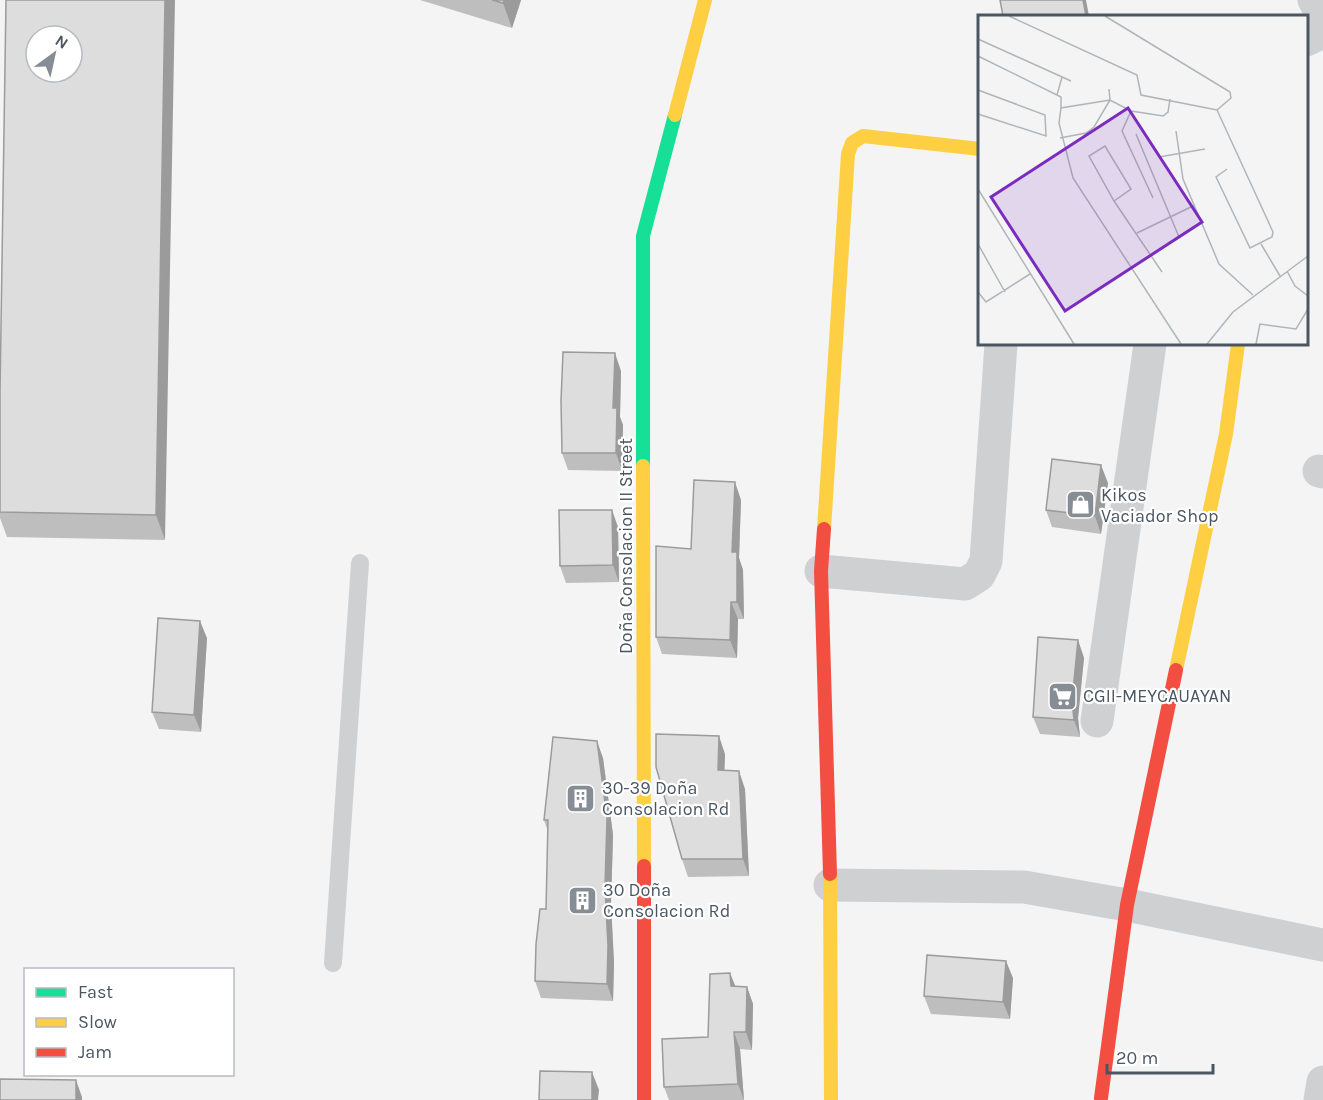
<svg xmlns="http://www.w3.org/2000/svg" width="1323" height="1100" font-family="Karla,sans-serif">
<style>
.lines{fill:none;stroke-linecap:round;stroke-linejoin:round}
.lane{stroke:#ced0d2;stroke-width:18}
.street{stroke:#ced0d2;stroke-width:33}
.fast{stroke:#16e098;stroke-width:14}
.slow{stroke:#ffcf43;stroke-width:14}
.jam{stroke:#f24e42;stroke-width:14}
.wall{fill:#bebebf}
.shaded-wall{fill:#9b9b9b}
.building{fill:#ddddde;stroke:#9b9b9b;stroke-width:1.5;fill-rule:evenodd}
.labels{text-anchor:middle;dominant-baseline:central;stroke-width:4.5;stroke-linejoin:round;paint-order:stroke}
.poi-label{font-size:18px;fill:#4a5661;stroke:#fff;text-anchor:start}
.street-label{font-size:18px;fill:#4a5661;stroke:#fff}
.inset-road{fill:none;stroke:#b0b5b9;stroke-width:1.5}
.view{fill:#7b2cbf;fill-opacity:0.15;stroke:#7b2cbf;stroke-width:3}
.inset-edge{fill:none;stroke:#4a5661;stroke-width:3}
</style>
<rect width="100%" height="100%" fill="#f4f4f4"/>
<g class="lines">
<path class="lane" d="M333,963L360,563"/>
<path class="street" d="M1314,0L1323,16
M1306,40L1323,32
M1319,471L1323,472
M821,571L965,584L979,575L986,561L1001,344
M1097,721L1150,344
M830,885L1024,887L1127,905L1323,945
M1320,1100L1323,1082"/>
<path class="fast" d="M643,466V236L675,115"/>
<path class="slow" d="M675,115L705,0
M643,466L644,866
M824,529L848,154L852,143L863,136L980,149
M1176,670L1226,434L1238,344
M830,874L831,1100"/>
<path class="jam" d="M824,529L821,571L830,874
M644,866V1100
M1101,1098L1127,905L1176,670"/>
</g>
<path class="wall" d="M6,0L165,540L7,537L0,518V392Z
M420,0H521L512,28Z
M621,371L620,417L623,425L622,471L568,470L562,453Z
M1108,483L1101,534L1052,527L1046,510Z
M741,500L739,558L743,570L744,619H738L737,658L662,654L656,637L691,549Z
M618,527L619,582L566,583L560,566Z
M207,638L201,732L159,729L152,712Z
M1078,640L1084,658L1078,718L1080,737L1040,734L1033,717Z
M725,754L724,771L745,789L749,876L688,877L682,859Z
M603,758L613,835L611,904L614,963L613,1001L541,998L535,981L546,909L548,832L544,820Z
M1013,978L1010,1019L931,1014L924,996Z
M735,987H747L753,1004L752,1050L740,1049L744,1100H669L664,1087L708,1037Z"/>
<path class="shaded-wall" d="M165,0H175L165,540L156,515Z
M504,0H521L512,28L503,3Z
M1083,0H1086L1089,16H1086Z
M615,353L621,371L620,417L623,425L622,471L616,453L613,408Z
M1101,465L1108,483L1101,534L1095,516Z
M735,482L741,500L739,558L743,570L744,619L737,602L732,552Z
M612,510L618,527L619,582L613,565Z
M731,602L738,619L737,658L730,640Z
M200,621L207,638L201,732L194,715Z
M1078,640L1084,658L1078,718L1080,737L1074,720L1072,701Z
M719,736L725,754L724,788L718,770Z
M597,741L603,758L613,835L611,904L614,963L613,1001L607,984Z
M739,771L745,789L749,876L743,859Z
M1006,961L1013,978L1010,1019L1003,1002Z
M730,973L737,990L731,986Z
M747,987L753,1004L752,1050L746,1032Z
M734,1032L740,1049L744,1100L738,1084Z
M592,1072L599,1090L598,1100H592Z
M76,1080L82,1097V1100H76Z"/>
<path class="building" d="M6,0H165L156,515L0,512V392ZM36,36H72V72H36Z
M492,0H504L503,3Z
M1000,0H1083L1086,16H1003Z
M563,352L615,353L613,408H617L616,453H562L561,401Z
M1052,459L1101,465L1095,516L1046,510Z
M694,480L735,482L732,552H737V602H731L730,640L656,637V546L691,549Z
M559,510H612L613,565L560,566Z
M158,618L200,621L194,715L152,712Z
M1038,637L1078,640L1072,701L1074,720L1033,717Z
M656,734L719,736L718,770L739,771L743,859H682L656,767Z
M553,737L597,741L607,818L605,887L608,946L607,984L535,981L536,944L540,909H546L548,820H544Z
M927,955L1006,961L1003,1002L924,996Z
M730,973L731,986L747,987L746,1032H734L738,1084L664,1087L662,1039L708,1037L710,974Z
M540,1071L592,1072V1100H539Z
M0,1079L76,1080V1100H0Z"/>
<defs>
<symbol id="shop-square" viewBox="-11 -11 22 22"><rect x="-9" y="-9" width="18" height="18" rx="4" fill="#868d94" stroke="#fff"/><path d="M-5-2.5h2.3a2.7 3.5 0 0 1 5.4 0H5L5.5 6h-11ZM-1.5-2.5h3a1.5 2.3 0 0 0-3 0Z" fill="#fff"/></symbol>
<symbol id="supermarket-square" viewBox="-11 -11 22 22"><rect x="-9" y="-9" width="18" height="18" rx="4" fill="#868d94" stroke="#fff"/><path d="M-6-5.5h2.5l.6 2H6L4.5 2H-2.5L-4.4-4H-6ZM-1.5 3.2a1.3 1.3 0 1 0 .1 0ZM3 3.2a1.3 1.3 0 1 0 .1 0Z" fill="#fff"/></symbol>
<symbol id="building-square" viewBox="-11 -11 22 22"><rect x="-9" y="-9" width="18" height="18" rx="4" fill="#868d94" stroke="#fff"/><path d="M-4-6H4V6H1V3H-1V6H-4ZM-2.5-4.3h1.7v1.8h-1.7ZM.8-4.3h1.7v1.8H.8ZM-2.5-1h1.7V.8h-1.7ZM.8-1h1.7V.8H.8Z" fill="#fff"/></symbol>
</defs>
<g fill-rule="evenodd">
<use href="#shop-square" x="1064" y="488" width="33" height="33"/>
<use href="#supermarket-square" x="1046" y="680" width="33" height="33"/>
<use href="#building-square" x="564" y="782" width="33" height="33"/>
<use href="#building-square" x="566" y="884" width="33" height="33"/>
</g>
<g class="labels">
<g class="poi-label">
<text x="1101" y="495">Kikos<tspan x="1101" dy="21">Vaciador Shop</tspan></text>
<text x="1083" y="696">CGII-MEYCAUAYAN</text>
<text x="602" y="788">30-39 Doña<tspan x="602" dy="21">Consolacion Rd</tspan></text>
<text x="603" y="890">30 Doña<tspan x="603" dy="21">Consolacion Rd</tspan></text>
</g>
<g class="street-label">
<text transform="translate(626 546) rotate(-90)">Doña Consolacion II Street</text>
</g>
</g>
<g transform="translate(978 15)">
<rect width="330" height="330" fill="#f4f4f4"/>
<path class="inset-road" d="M31,1L159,60L163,80L239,95L253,83L252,77L127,1M0,24L93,66M0,41L83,82V93M0,75L67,100L68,121L0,99M79,80L84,62M192,84L190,97L185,101L153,96L132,85L83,93L81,108L95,163L203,329M239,95L295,217L294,222L272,233L238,162L249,154M153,96L144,116L175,183M198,116L205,164L241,249L275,280M158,119L201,222M82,123L108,118L116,112L132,85L131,74M181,142L227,134M0,174L96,329M136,186L153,174L127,131L111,141L136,186L184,257M159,218L217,190M0,229L27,277M283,229L302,261M309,256L317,271L330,281M0,277L8,287L52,259M229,329L255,297L330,241M278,329L282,309L318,314L330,294"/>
<path class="view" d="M150,93L224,207L87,296L13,182Z"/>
<rect width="330" height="330" class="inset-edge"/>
</g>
<rect x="24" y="968" width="210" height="108" fill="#ffffff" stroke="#b7bbc0" stroke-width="1.5"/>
<rect x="36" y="988" width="30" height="9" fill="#16e098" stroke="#b7bbc0" stroke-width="1.5"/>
<text x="78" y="998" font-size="18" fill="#4a5661">Fast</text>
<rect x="36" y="1018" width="30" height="9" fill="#ffcf43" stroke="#b7bbc0" stroke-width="1.5"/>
<text x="78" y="1028" font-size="18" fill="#4a5661">Slow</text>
<rect x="36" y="1048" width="30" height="9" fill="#f24e42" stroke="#b7bbc0" stroke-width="1.5"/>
<text x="78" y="1058" font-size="18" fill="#4a5661">Jam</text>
<g transform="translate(54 54) rotate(33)"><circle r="28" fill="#ffffff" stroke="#b7bbc0" stroke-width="1.5"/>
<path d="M0-4.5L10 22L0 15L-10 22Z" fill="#868d94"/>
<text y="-9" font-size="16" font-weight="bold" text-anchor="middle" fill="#4a5661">N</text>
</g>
<path d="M1107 1064v9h106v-9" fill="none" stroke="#4a5661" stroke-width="3"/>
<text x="1116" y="1064" font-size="18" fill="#4a5661" stroke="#ffffff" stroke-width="4.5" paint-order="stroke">20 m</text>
</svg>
